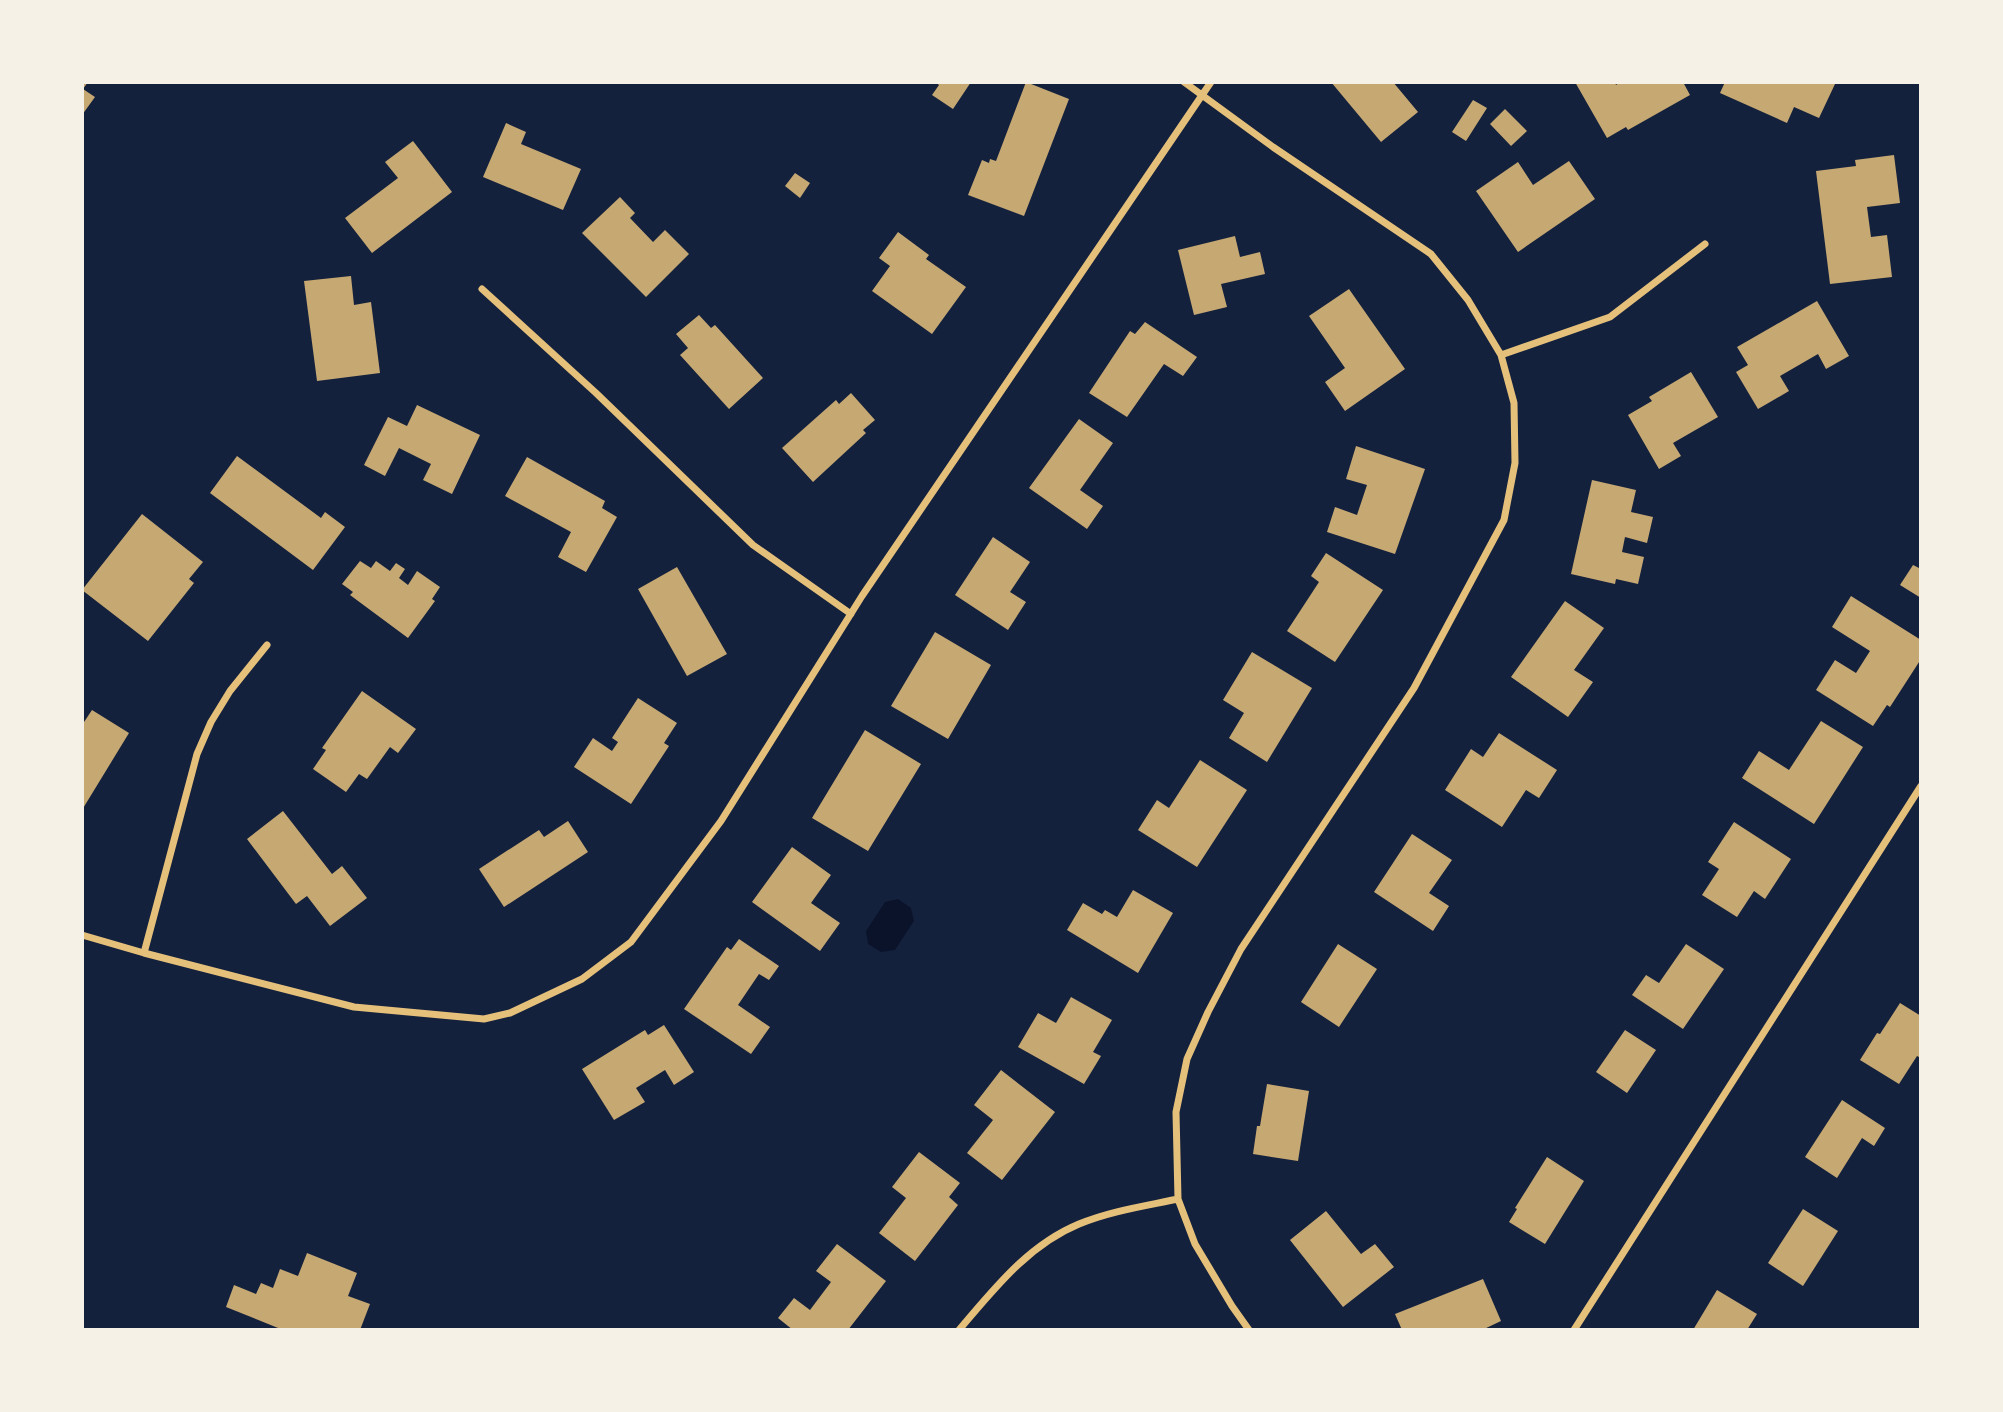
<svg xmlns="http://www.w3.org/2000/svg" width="2003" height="1412" font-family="Karla,sans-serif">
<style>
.water{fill:#0b132b}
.building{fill:#c6a872}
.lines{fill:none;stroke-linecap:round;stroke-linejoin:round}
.minor{stroke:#e5c07b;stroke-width:7}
</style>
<rect width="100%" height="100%" fill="#14213d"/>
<path class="water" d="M898,899L911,908L914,921L895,950L881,952L868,944L866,931L885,902Z"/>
<path class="building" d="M82,82H88L83,89L95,97L82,115Z
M936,82H971L953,109L932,95L939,85Z
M1026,82L1069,99L1024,216L968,195L982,160L989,163L990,159L996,161Z
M1331,82H1393L1418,112L1381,142Z
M1575,82H1615L1616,85L1620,82H1683L1690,95L1628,130L1626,127L1607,138Z
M1725,82H1832L1835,84L1819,118L1794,107L1787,123L1720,93Z
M1473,100L1487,108L1466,141L1452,132Z
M1505,109L1527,131L1511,146L1490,124Z
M506,123L526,132L521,144L581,169L563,210L483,177Z
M413,141L452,192L372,253L345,218L398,178L385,162Z
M1894,155L1900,203L1867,207L1871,237L1887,235L1892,277L1830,284L1816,171L1856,166L1855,160Z
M1569,161L1595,199L1518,252L1476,191L1518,162L1533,185Z
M795,173L810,183L800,198L785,186Z
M620,197L635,213L630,218L653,242L665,230L689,254L646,297L582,233Z
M898,232L929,255L926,259L966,287L932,334L872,291L890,266L879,258Z
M1235,236L1240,257L1260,252L1265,274L1221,284L1227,307L1194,315L1178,250Z
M351,276L354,305L371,302L380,373L317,381L304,281Z
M1349,289L1405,369L1345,411L1325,382L1345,368L1309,316Z
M1817,301L1849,356L1826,369L1818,354L1780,376L1789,391L1758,409L1736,372L1748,365L1737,347Z
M699,315L711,328L715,325L763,378L729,409L680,355L688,348L676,334Z
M1145,322L1197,357L1183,376L1164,364L1127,417L1089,393L1130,331L1135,334Z
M1691,372L1718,417L1673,443L1681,456L1659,469L1628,415L1652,401L1649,397Z
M851,393L875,420L863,430L866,433L813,482L782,448L836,400L839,404Z
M417,405L480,435L452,494L423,480L431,464L399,448L385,476L364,465L388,417L407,426Z
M1079,419L1113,443L1080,490L1103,506L1087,529L1029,488Z
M1356,446L1425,469L1395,554L1327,532L1335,507L1357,515L1367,485L1346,479Z
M237,456L321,518L325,512L345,527L313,570L210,493Z
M527,457L605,501L602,508L617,517L586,572L558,557L571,532L505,496Z
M1592,480L1636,490L1631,512L1653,517L1647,543L1625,537L1622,552L1644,557L1638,584L1616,579L1615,584L1571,574Z
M142,514L203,562L189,579L194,583L148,641L82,590Z
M993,537L1030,562L1010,592L1026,602L1008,630L955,595Z
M1326,553L1383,590L1335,662L1287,631L1319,582L1311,576Z
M360,561L371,568L376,561L390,571L396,563L405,569L399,578L408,585L417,571L440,587L432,599L435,601L408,638L350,595L353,592L342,584Z
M1913,565L1921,569V598L1900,585Z
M677,567L727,654L687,676L638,589Z
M1851,596L1921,640V659L1890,707L1887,705L1873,726L1816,690L1835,660L1856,673L1870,651L1832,627Z
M1565,601L1604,628L1574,670L1593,682L1568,717L1511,677Z
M935,632L991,665L948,739L891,706Z
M1252,652L1312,688L1267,762L1229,738L1244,713L1223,700Z
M362,691L416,729L398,753L390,747L367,779L359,774L346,792L313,769L326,750L322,748Z
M638,698L677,723L664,743L669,746L631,804L574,767L593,738L612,751L618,742L612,738Z
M92,710L129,733L82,810V725Z
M1821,721L1863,747L1814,824L1742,778L1759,751L1789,770Z
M865,730L921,764L868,851L812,818Z
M1499,733L1557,770L1539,798L1526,790L1502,827L1445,790L1471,749L1483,757Z
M1200,760L1247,790L1197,867L1138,830L1157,800L1169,808Z
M283,811L332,874L342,866L367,898L330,926L307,896L296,904L247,839Z
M568,821L588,852L504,907L479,869L539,830L544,837Z
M1734,822L1791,859L1765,899L1754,891L1737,917L1702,895L1719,869L1708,862Z
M1412,834L1452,860L1429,893L1449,906L1433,931L1374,892Z
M792,847L831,875L811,903L840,923L820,951L752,902Z
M1133,890L1173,913L1138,973L1067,930L1083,903L1102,914L1105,910L1117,917Z
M739,939L779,966L769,980L759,974L738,1005L770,1027L751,1054L684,1009L727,947L731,950Z
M1338,944L1377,969L1339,1027L1301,1002Z
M1686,944L1724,969L1683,1029L1632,995L1646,975L1659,983Z
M1071,997L1112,1020L1093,1052L1101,1056L1084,1084L1018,1047L1038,1013L1056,1023Z
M1900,1003L1921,1016V1058L1917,1056L1899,1084L1860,1060L1877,1033L1880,1034Z
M664,1025L694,1072L674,1085L665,1070L636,1088L645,1102L614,1120L582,1069L645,1030L648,1035Z
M1625,1030L1656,1050L1627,1093L1596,1072Z
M1001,1070L1055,1112L1002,1180L967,1153L993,1120L974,1105Z
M1267,1084L1309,1091L1298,1161L1253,1154L1257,1126H1260Z
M1842,1100L1885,1128L1874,1146L1862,1138L1837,1178L1805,1157Z
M919,1152L960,1183L949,1197L958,1205L915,1261L879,1233L906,1198L892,1187Z
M1547,1157L1584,1181L1545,1244L1509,1222L1517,1209L1515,1208Z
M1803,1209L1838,1231L1803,1286L1768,1263Z
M1326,1211L1361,1254L1375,1244L1394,1267L1343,1307L1290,1240Z
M837,1244L886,1281L848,1330H793L778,1318L794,1298L810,1310L831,1282L816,1271Z
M307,1253L357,1273L348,1296L370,1304L360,1330H283L226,1307L234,1285L256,1294L261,1283L273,1288L280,1269L298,1276Z
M1483,1279L1501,1321L1482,1330H1402L1395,1314Z
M1717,1290L1757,1314L1747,1330H1693Z"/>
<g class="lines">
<path class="minor" d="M1184,82L1273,147L1431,254L1468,300L1501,355L1514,403L1515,463L1504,520L1414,688L1241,949L1208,1012L1187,1059L1176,1112L1178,1199L1195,1244L1232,1306L1249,1330
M482,289L596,393L753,545L851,614
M1501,355L1610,317L1705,244
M82,935L144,953L354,1007L484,1019L510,1013L582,979L631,942L721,821L862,596L1211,82
M144,953L197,754L211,722L230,691L267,645
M959,1330C994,1289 1028,1245 1079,1224C1110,1211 1145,1206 1178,1199
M1574,1330L1921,786"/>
</g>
<rect width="2003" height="1412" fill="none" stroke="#f6f1e7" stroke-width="168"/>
</svg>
